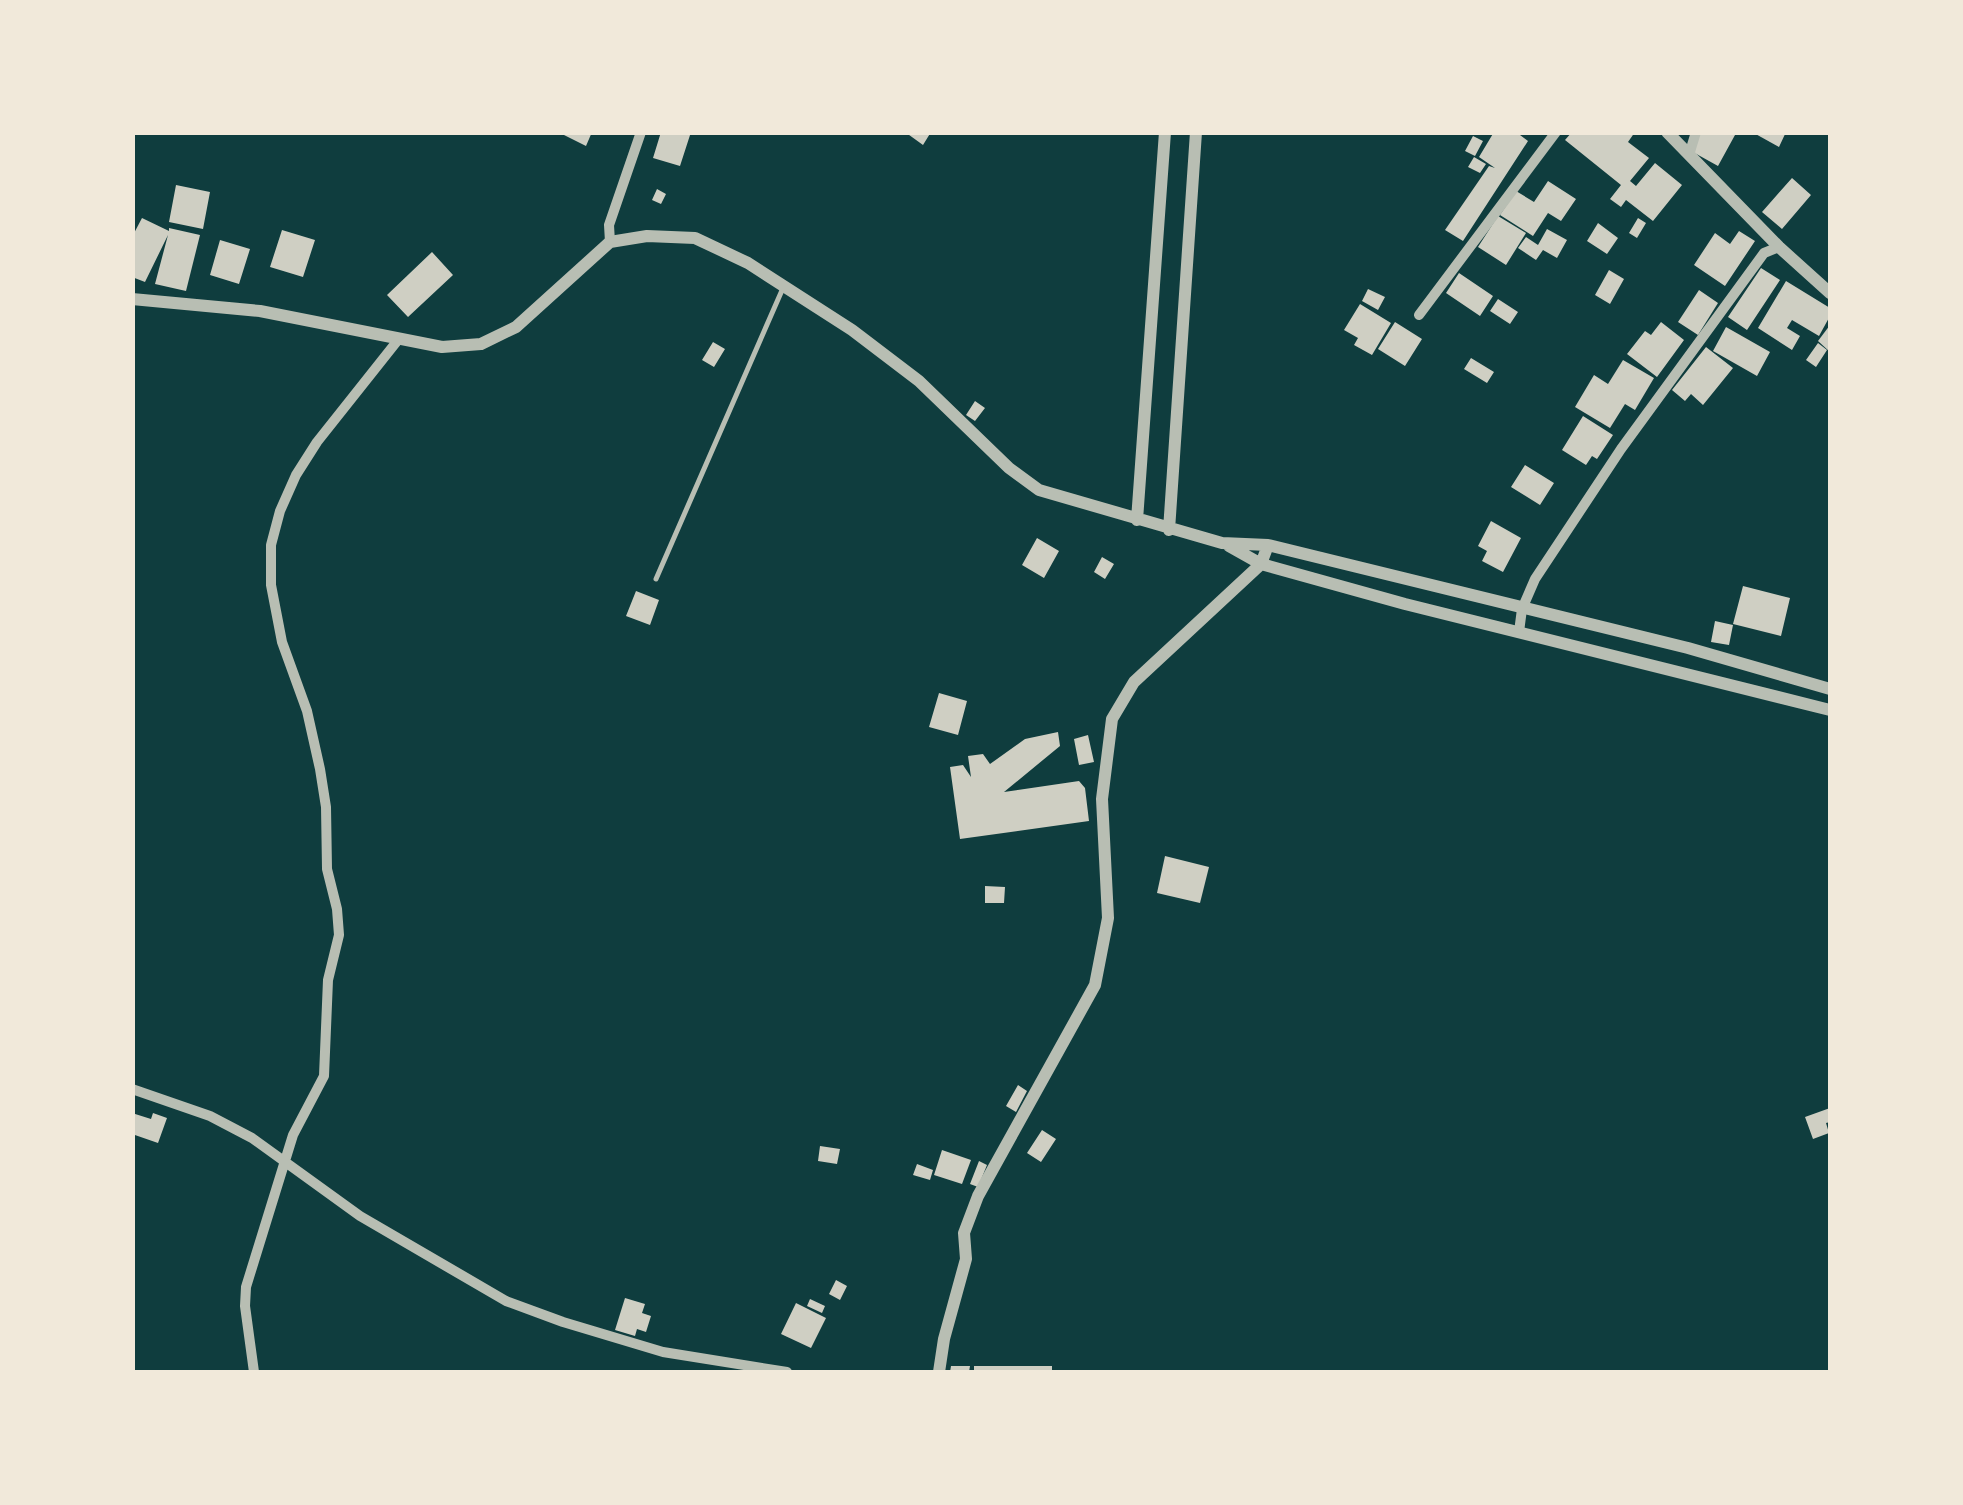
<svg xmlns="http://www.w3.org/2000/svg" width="1963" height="1505" font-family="'Titillium Web',sans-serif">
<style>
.building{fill:#cfcfc3}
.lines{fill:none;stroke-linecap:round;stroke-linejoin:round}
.service{stroke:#b8beb3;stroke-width:5}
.minor{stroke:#b8beb3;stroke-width:10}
.tertiary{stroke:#b8beb3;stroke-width:12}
</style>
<rect width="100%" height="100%" fill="#0f3d3e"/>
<path class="building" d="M558,132H592L586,146Z
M661,132H691L680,166L653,158Z
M905,132H931L923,145Z
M1494,132H1516L1528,141L1463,241L1445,230L1489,166L1495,168L1479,157Z
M1572,132H1635L1628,142L1649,158L1630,181L1636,186L1655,163L1682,185L1653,221L1626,200L1621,207L1610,199L1621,185L1565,140Z
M1701,132L1735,135L1718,166L1691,151Z
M1752,132H1786L1779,147Z
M1473,136L1483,141L1475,156L1465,151Z
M1474,157L1486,164L1480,173L1468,167Z
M1792,178L1811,195L1782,229L1762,212Z
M1548,181L1576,199L1561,221L1548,213L1533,236L1500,215L1516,191L1534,202Z
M176,185L210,192L203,229L169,222Z
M657,189L666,194L661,204L652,200Z
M1498,216L1526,233L1506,265L1478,247Z
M142,218L169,231V228L200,235L186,291L155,284L168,235L145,282L132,277V237Z
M1638,218L1646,223L1637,238L1629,233Z
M1598,223L1618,238L1607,254L1587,241Z
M1547,229L1567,240L1557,258L1543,250L1536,260L1518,248L1526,237L1538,245Z
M282,230L315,240L303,277L270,267Z
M1739,231L1755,241L1725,286L1694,265L1715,233L1730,244Z
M220,240L250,249L239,284L210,275Z
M432,252L453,275L408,317L387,295Z
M1761,268L1780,280L1747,330L1728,317Z
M1609,270L1624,279L1610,304L1595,295Z
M1459,273L1493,296L1480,316L1446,293Z
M1786,281L1830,308V316L1819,336L1792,320L1787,328L1800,336L1792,350L1758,328Z
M1368,289L1385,297L1378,310L1362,301Z
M1699,290L1718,303L1698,335L1678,322Z
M1498,299L1518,312L1510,324L1490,311Z
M1360,304L1391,323L1372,355L1354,345L1358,338L1344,330Z
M1395,322L1422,339L1405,366L1378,349Z
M1661,322L1684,340L1657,377L1627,354L1645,331L1651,335Z
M1830,325V352L1818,341Z
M1726,327L1770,352L1757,376L1713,351Z
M713,342L725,349L714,367L702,360Z
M1818,343L1827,350L1816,367L1806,360Z
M1706,347L1733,368L1703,405L1691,394L1685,401L1672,390Z
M1471,358L1494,372L1487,383L1464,369Z
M1623,360L1654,378L1635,410L1625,404L1610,428L1575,407L1594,375L1608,384Z
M975,401L985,408L975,421L966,415Z
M1583,416L1613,435L1597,459L1592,456L1586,465L1562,450Z
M1525,465L1554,483L1540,505L1511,487Z
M1491,521L1521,538L1503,572L1482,561L1487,551L1478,546Z
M1037,538L1059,551L1044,578L1022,565Z
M1102,557L1114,564L1105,579L1094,572Z
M1743,586L1790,598L1781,636L1733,624Z
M636,591L659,600L650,625L626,616Z
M1715,621L1733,625L1729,645L1711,642Z
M939,693L967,701L958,735L929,727Z
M1058,732L1060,746L1004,792L1079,781L1085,788L1089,821L960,839L950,767L963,765L971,777L968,756L983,754L990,764L1025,739Z
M1088,735L1094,762L1079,765L1074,739Z
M1165,856L1209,867L1200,903L1157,893Z
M985,886L1005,887L1004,903H985Z
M1018,1085L1027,1091L1016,1112L1006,1106Z
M1830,1108V1122L1826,1123L1829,1133L1813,1139L1805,1117Z
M132,1113L151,1119L153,1113L167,1118L158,1143L132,1134Z
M1042,1130L1056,1139L1041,1162L1027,1153Z
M820,1146L840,1149L837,1164L818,1161Z
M942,1150L971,1160L962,1184L934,1175Z
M979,1161L987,1165L978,1187L970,1184Z
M917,1164L933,1170L930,1180L913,1175Z
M836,1280L847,1286L840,1300L829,1294Z
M625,1298L645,1304L642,1313L651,1316L646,1332L637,1329L635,1336L615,1330Z
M810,1299L825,1306L822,1313L807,1306Z
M796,1303L826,1318L811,1348L781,1334Z
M951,1366H970L969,1372H950Z
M974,1366H1052V1372H974Z"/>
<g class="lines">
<path class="service" d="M656,579L783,288"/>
<path class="minor" d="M1689,155L1696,132
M610,242L609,225L641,132
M1419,315L1556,132
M1519,632L1522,609L1535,579L1621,449L1764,253L1779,247
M132,1089L210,1116L252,1138L360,1216L506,1301L563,1322L663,1352L787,1372
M254,1372L245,1306L246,1287L293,1135L324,1076L328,980L339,935L337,909L327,869L326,807L320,769L307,711L282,642L271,585V545L280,511L296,475L317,442L398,340"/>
<path class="tertiary" d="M1667,132L1779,247L1830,293
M132,299L260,311L442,347L481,344L516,327L610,242L647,236L695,238L748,263L852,330L919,381L1009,468L1039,490L1222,543L1268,545L1688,648L1830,689
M1137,520L1165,132
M1169,530L1196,132
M1229,546L1261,564L1405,604L1830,710
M939,1372L944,1339L966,1259L964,1233L978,1196L1095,985L1108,918L1102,799L1112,719L1134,682L1261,564L1268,545"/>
</g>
<rect width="1963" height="1505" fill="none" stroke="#f1e9da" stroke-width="270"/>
</svg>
